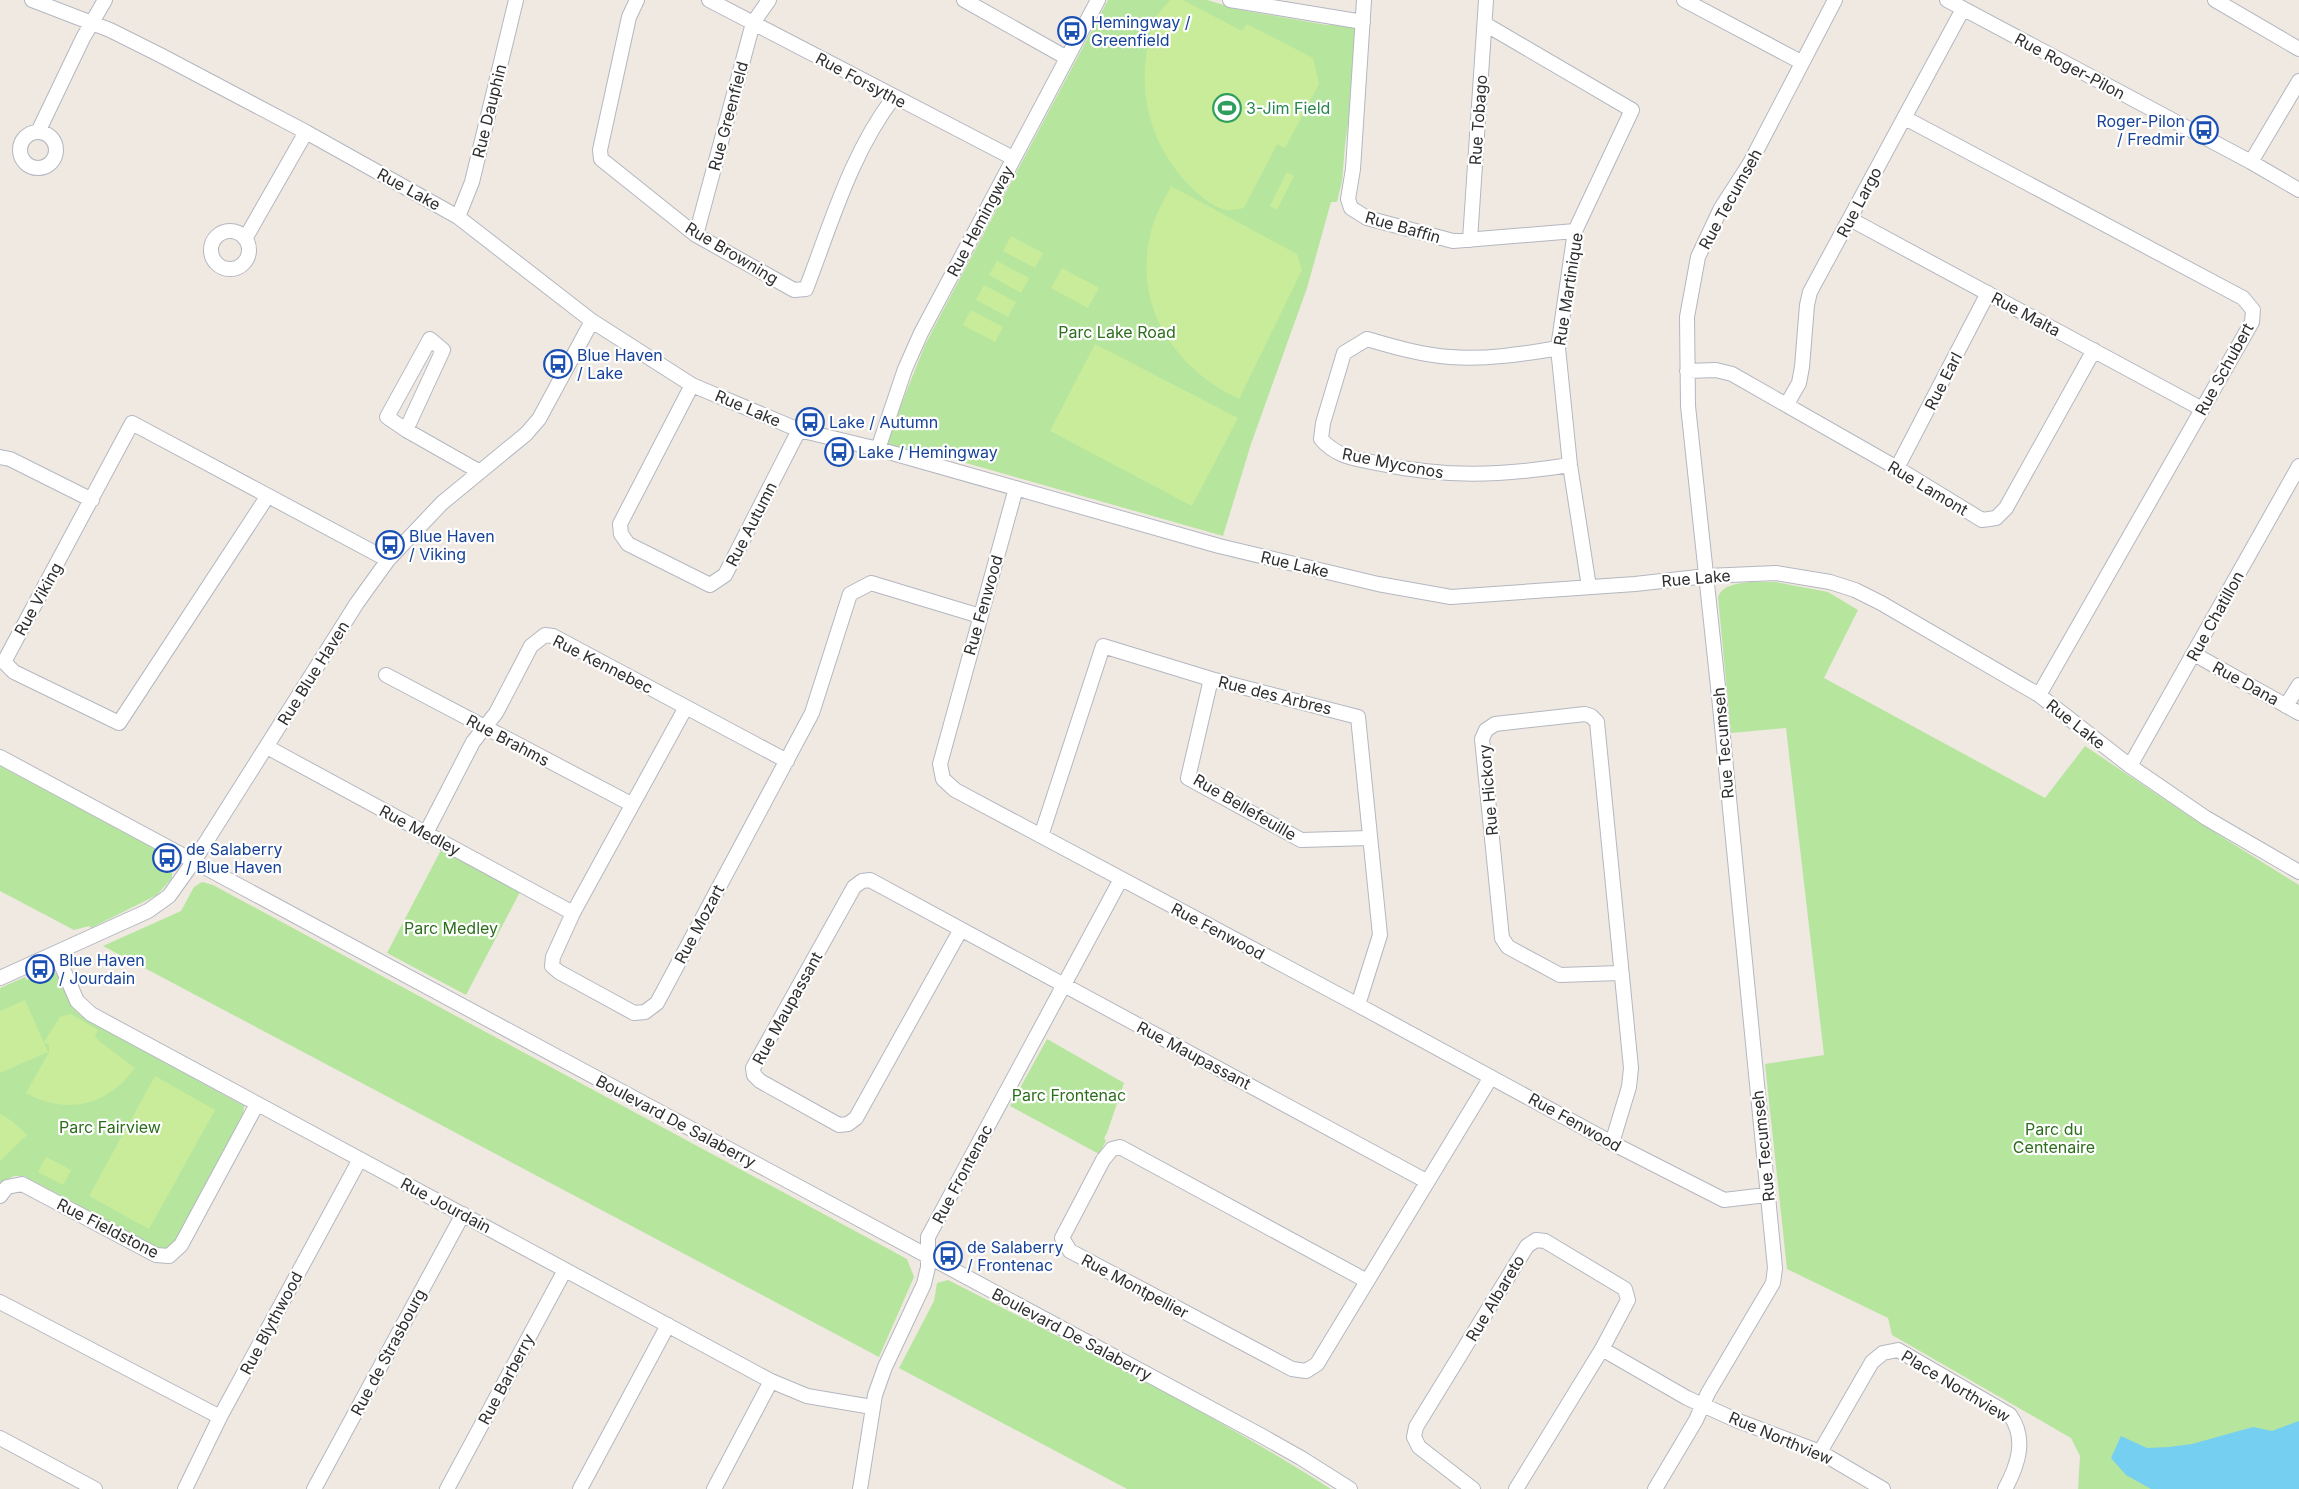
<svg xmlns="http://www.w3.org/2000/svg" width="2299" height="1489" font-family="Inter,sans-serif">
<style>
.green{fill:#b6e59e}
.pitch{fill:#c9ec9a}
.water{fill:#75cff0}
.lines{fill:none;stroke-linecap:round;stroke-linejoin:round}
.minor-casing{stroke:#b4b7c1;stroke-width:16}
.minor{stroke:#fff;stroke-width:14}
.labels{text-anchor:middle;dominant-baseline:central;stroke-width:4.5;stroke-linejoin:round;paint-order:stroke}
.transit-label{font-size:16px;fill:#164399;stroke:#fff;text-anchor:start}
.street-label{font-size:16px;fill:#2e2e2e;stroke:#fff}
.leisure-label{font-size:16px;fill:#27864d;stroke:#fff;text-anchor:start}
.park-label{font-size:16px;fill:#2c6e1b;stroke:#fff}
</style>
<rect width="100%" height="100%" fill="#efe9e1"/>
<path class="green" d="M1108,0H1207L1241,10L1327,25L1363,22L1345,145L1342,181L1337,202H1331L1307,288L1251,444L1223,536L938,455L878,449L891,430L925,345L940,316Z
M1749,582H1776L1828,592L1858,610L1824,678L2045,798L2085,746L2198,822L2299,885V1489H2078L2080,1456L2071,1438L1892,1335L1888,1318L1787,1269L1765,1064L1824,1055L1786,728L1731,733L1718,597C1723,584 1738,584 1749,582Z
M0,766L168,856L172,863V878L157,895L91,928L89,926L74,930L0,891Z
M441,850L520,892L466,995L387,953Z
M202,882L213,885L907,1259L914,1277L879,1357L103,946L181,911L194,887Z
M45,968C61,969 63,992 71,1004C74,1010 80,1015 85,1019L244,1106L243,1114L175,1241L168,1248L160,1249L24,1176H14L0,1183V988L25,977L27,980L33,977L32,974Z
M1047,1039L1124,1083L1107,1133L1104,1138L1106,1141L1099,1154L1010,1106Z
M948,1280C1077,1346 1209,1411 1331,1489H1127L899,1368L934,1301L937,1283Z"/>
<path class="pitch" d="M1171,0H1183L1242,31L1247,24L1313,58L1319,84L1285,148L1277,144L1244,208C1239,209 1233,210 1228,210C1215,209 1202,197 1193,189C1155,152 1138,102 1147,50C1150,28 1154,15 1171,0Z
M1287,172L1294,176L1277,210L1270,206Z
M1171,186L1297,254L1302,270L1239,399C1172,367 1131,303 1152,228C1156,213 1164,200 1171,186Z
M1011,236L1043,253L1035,268L1003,251Z
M997,261L1029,278L1021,293L989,275Z
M1062,268L1099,288L1088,308L1051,288Z
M984,285L1016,302L1008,317L976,300Z
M971,310L1003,327L995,342L963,325Z
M1095,344L1238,418L1192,506L1050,431Z
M25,1000L48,1052L0,1073V1011Z
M71,1014L98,1030L95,1036L99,1041L135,1068C108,1105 67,1116 26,1093L49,1052V1045L44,1042L60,1017Z
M155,1076L215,1110L149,1229L89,1196Z
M0,1114L12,1121L27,1135L0,1161Z
M46,1157L71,1170L63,1185L38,1172Z"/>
<path class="water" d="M2299,1421V1489H2151L2126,1475L2111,1458L2121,1436L2147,1448L2169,1447L2192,1444L2253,1427L2272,1431Z"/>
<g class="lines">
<defs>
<path id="minor" d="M32,0L110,30L162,56L306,132L424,198L458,217L592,321L692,385L799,430L878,449L1219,546L1378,584L1451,597L1635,584L1707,576L1776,573L1830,582L1855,590L1881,603L2039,695L2130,766L2206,818L2299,872
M637,0L629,17L600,150L601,159L696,235L794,290L806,289C831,224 851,153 894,97
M709,0L1013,158
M964,0L1067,58
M1230,0L1363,22
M1364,0L1353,169L1348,199L1351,208L1367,218L1453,241L1575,231
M1684,0L1801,62
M1947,0L2251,162L2299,190
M2215,0L2299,49
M1485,24L1632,110L1575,231L1558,348L1570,465L1589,587
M1905,118L2243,298L2253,310L2252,322L2039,695
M38,132L83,38L105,0
M20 150a18 18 0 1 1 36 0a18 18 0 1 1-36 0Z
M2251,162L2299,81
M458,217L472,182L516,0
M1850,219L2202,409
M211 250a19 19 0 1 1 38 0a19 19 0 1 1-38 0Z
M696,235L753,23L769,0
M245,239L306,132
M1470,240L1486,0
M1558,348C1524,354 1485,360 1450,357C1422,355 1394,347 1367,339L1344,353L1323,423L1321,439C1337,457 1353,458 1376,463C1446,478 1500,476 1570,465
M1687,371L1716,370L1732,374L1897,468L1982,520L1996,518L2006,508L2094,350
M692,385L620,524L621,534L628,544L710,585L725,575L799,430
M1787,404L1799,383L1802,367L1807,305L1810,292L1963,9
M406,430L443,350L430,339L387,417L406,430L480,472
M878,449L905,369L921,333L1098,0
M0,457L10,459L92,500
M1897,468L1988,293
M1016,488L940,764L943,779L955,790L1358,1005L1612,1143L1724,1200L1766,1195
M267,497L119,723L14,672L4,662L132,423L388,560
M2194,654L2299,713
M386,675L631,804
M1211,679L1188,778L1301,840L1370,838
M2286,706L2299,685
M686,707L573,913L553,957L552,966L559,972L634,1013L645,1012L657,1003L812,713L850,594L871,583L980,616
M267,747L573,913
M0,757L1262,1436L1301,1458L1350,1489
M2130,766L2299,466
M426,833L473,742L496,713L531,646L545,635L553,636L787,761
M1041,836L1103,646L1211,679L1358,717L1380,935L1358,1005
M960,931L856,1118L848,1124L839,1125L760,1081L754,1075L753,1068L854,887L862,881L870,880L1426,1181
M56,953L77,1001L91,1014L771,1381L807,1396L872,1407
M0,978L148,911L169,896L194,861L357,603L388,560L442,503L526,434L539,419L592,321
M1612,1143L1629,1087L1631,1068L1597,722L1591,716L1585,714L1495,724L1486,730L1482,739L1502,938L1508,947L1560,975L1620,973
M0,1196L7,1187L22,1184L156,1255L169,1256L181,1245L257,1104
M1367,1281L1120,1147L1112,1149L1103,1160L1062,1238L1070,1251L1292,1369L1306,1371L1317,1364L1491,1077
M0,1302L220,1417
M1602,1349L1687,1398L1736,1420L1820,1452L1883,1489
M0,1438L95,1489
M1820,1452L1872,1362L1883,1353L1898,1350L2010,1415C2027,1439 2018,1465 2005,1489
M185,1489L220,1417L360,1159
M314,1489L463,1214
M447,1489L565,1270
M580,1489L668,1325
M714,1489L771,1381
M860,1489L875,1395L885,1367L924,1284L928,1267V1237L1121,879
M1473,1489L1419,1447L1414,1437L1416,1427L1527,1246L1536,1240L1545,1241L1625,1289L1628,1300L1602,1349L1516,1489
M1655,1489L1696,1420L1708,1393L1773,1283L1775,1268L1719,696L1688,406L1687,317L1698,257L1721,208L1750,163L1835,0"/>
</defs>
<use href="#minor" class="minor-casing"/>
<use href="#minor" class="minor"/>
</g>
<defs>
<symbol id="bus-ring" viewBox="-11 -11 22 22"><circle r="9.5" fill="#fff" stroke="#1a4fb4" stroke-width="1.5"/><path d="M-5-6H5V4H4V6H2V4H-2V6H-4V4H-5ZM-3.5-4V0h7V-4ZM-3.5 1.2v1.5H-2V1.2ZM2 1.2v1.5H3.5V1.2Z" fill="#1a4fb4"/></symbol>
<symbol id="stadium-ring" viewBox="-11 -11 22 22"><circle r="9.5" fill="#fff" stroke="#2e9e5b" stroke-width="1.5"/><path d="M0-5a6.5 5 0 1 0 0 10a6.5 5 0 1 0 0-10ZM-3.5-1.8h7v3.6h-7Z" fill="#2e9e5b"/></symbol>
</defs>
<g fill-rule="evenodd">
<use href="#bus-ring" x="1056" y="15" width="32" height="32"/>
<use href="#stadium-ring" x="1211" y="92" width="32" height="32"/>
<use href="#bus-ring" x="2188" y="114" width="32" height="32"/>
<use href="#bus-ring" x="542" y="348" width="32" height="32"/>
<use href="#bus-ring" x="794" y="406" width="32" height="32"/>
<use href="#bus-ring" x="823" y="436" width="32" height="32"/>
<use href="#bus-ring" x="374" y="529" width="32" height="32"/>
<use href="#bus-ring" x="151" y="842" width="32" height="32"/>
<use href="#bus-ring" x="24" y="953" width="32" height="32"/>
<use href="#bus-ring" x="932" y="1240" width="32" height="32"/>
</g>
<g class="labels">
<g class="transit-label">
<text x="1091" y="22">Hemingway /<tspan x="1091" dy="18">Greenfield</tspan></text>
<text x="2185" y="121" text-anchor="end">Roger-Pilon<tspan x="2185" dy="18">/ Fredmir</tspan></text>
<text x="577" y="355">Blue Haven<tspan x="577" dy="18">/ Lake</tspan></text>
<text x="829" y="422">Lake / Autumn</text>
<text x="858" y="452">Lake / Hemingway</text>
<text x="409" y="536">Blue Haven<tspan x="409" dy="18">/ Viking</tspan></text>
<text x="186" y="849">de Salaberry<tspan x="186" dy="18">/ Blue Haven</tspan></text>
<text x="59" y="960">Blue Haven<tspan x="59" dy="18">/ Jourdain</tspan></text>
<text x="967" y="1247">de Salaberry<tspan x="967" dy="18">/ Frontenac</tspan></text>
</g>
<g class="street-label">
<text transform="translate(2070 66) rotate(28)">Rue Roger-Pilon</text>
<text transform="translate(861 80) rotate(28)">Rue Forsythe</text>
<text transform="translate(489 111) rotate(-76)">Rue Dauphin</text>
<text transform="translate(728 116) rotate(-75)">Rue Greenfield</text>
<text transform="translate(1478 120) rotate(-86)">Rue Tobago</text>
<text transform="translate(409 189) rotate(29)">Rue Lake</text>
<text transform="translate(1730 199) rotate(-61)">Rue Tecumseh</text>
<text transform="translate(1859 202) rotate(-62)">Rue Largo</text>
<text transform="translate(980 221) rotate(-62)">Rue Hemingway</text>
<text transform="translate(1403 227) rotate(16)">Rue Baffin</text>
<text transform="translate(732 253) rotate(31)">Rue Browning</text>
<text transform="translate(1568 289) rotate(-81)">Rue Martinique</text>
<text transform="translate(2026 314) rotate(28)">Rue Malta</text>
<text transform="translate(2224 369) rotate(-61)">Rue Schubert</text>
<text transform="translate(1943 381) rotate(-63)">Rue Earl</text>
<text transform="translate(748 408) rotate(23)">Rue Lake</text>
<text transform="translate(1393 463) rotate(11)">Rue Myconos</text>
<text transform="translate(1928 488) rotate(31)">Rue Lamont</text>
<text transform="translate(751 524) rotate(-63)">Rue Autumn</text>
<text transform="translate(1295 564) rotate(13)">Rue Lake</text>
<text transform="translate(1696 578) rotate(-5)">Rue Lake</text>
<text transform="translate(38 599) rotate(-61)">Rue Viking</text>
<text transform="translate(983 605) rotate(-74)">Rue Fenwood</text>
<text transform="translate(2215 616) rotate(-61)">Rue Chatillon</text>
<text transform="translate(603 664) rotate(27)">Rue Kennebec</text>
<text transform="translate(313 673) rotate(-58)">Rue Blue Haven</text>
<text transform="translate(2246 683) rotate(29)">Rue Dana</text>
<text transform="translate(1275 695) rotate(14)">Rue des Arbres</text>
<text transform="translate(2076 724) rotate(38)">Rue Lake</text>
<text transform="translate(508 740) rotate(28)">Rue Brahms</text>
<text transform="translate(1723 743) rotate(-95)">Rue Tecumseh</text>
<text transform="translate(1488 790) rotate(-95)">Rue Hickory</text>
<text transform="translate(1245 807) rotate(30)">Rue Bellefeuille</text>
<text transform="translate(420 830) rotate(28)">Rue Medley</text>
<text transform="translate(699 924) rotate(-62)">Rue Mozart</text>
<text transform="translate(1218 931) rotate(28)">Rue Fenwood</text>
<text transform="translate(787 1008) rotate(-61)">Rue Maupassant</text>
<text transform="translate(1194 1055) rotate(28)">Rue Maupassant</text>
<text transform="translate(676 1121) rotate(28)">Boulevard De Salaberry</text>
<text transform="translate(1575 1122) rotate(29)">Rue Fenwood</text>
<text transform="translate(1763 1146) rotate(-96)">Rue Tecumseh</text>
<text transform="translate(962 1174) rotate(-62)">Rue Frontenac</text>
<text transform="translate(446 1205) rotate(28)">Rue Jourdain</text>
<text transform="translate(108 1228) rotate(27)">Rue Fieldstone</text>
<text transform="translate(1135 1286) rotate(28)">Rue Montpellier</text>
<text transform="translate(1495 1298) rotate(-59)">Rue Albareto</text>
<text transform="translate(271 1323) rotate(-62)">Rue Blythwood</text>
<text transform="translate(1072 1334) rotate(28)">Boulevard De Salaberry</text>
<text transform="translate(388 1352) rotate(-62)">Rue de Strasbourg</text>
<text transform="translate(506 1379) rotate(-62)">Rue Barberry</text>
<text transform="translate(1956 1386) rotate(31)">Place Northview</text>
<text transform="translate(1781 1438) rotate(23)">Rue Northview</text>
</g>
<g class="leisure-label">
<text x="1246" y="108">3-Jim Field</text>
</g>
<g class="park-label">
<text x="1117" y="332">Parc Lake Road</text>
<text x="451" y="928">Parc Medley</text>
<text x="1069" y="1095">Parc Frontenac</text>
<text x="110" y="1127">Parc Fairview</text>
<text x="2054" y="1129">Parc du<tspan x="2054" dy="18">Centenaire</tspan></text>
</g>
</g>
</svg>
